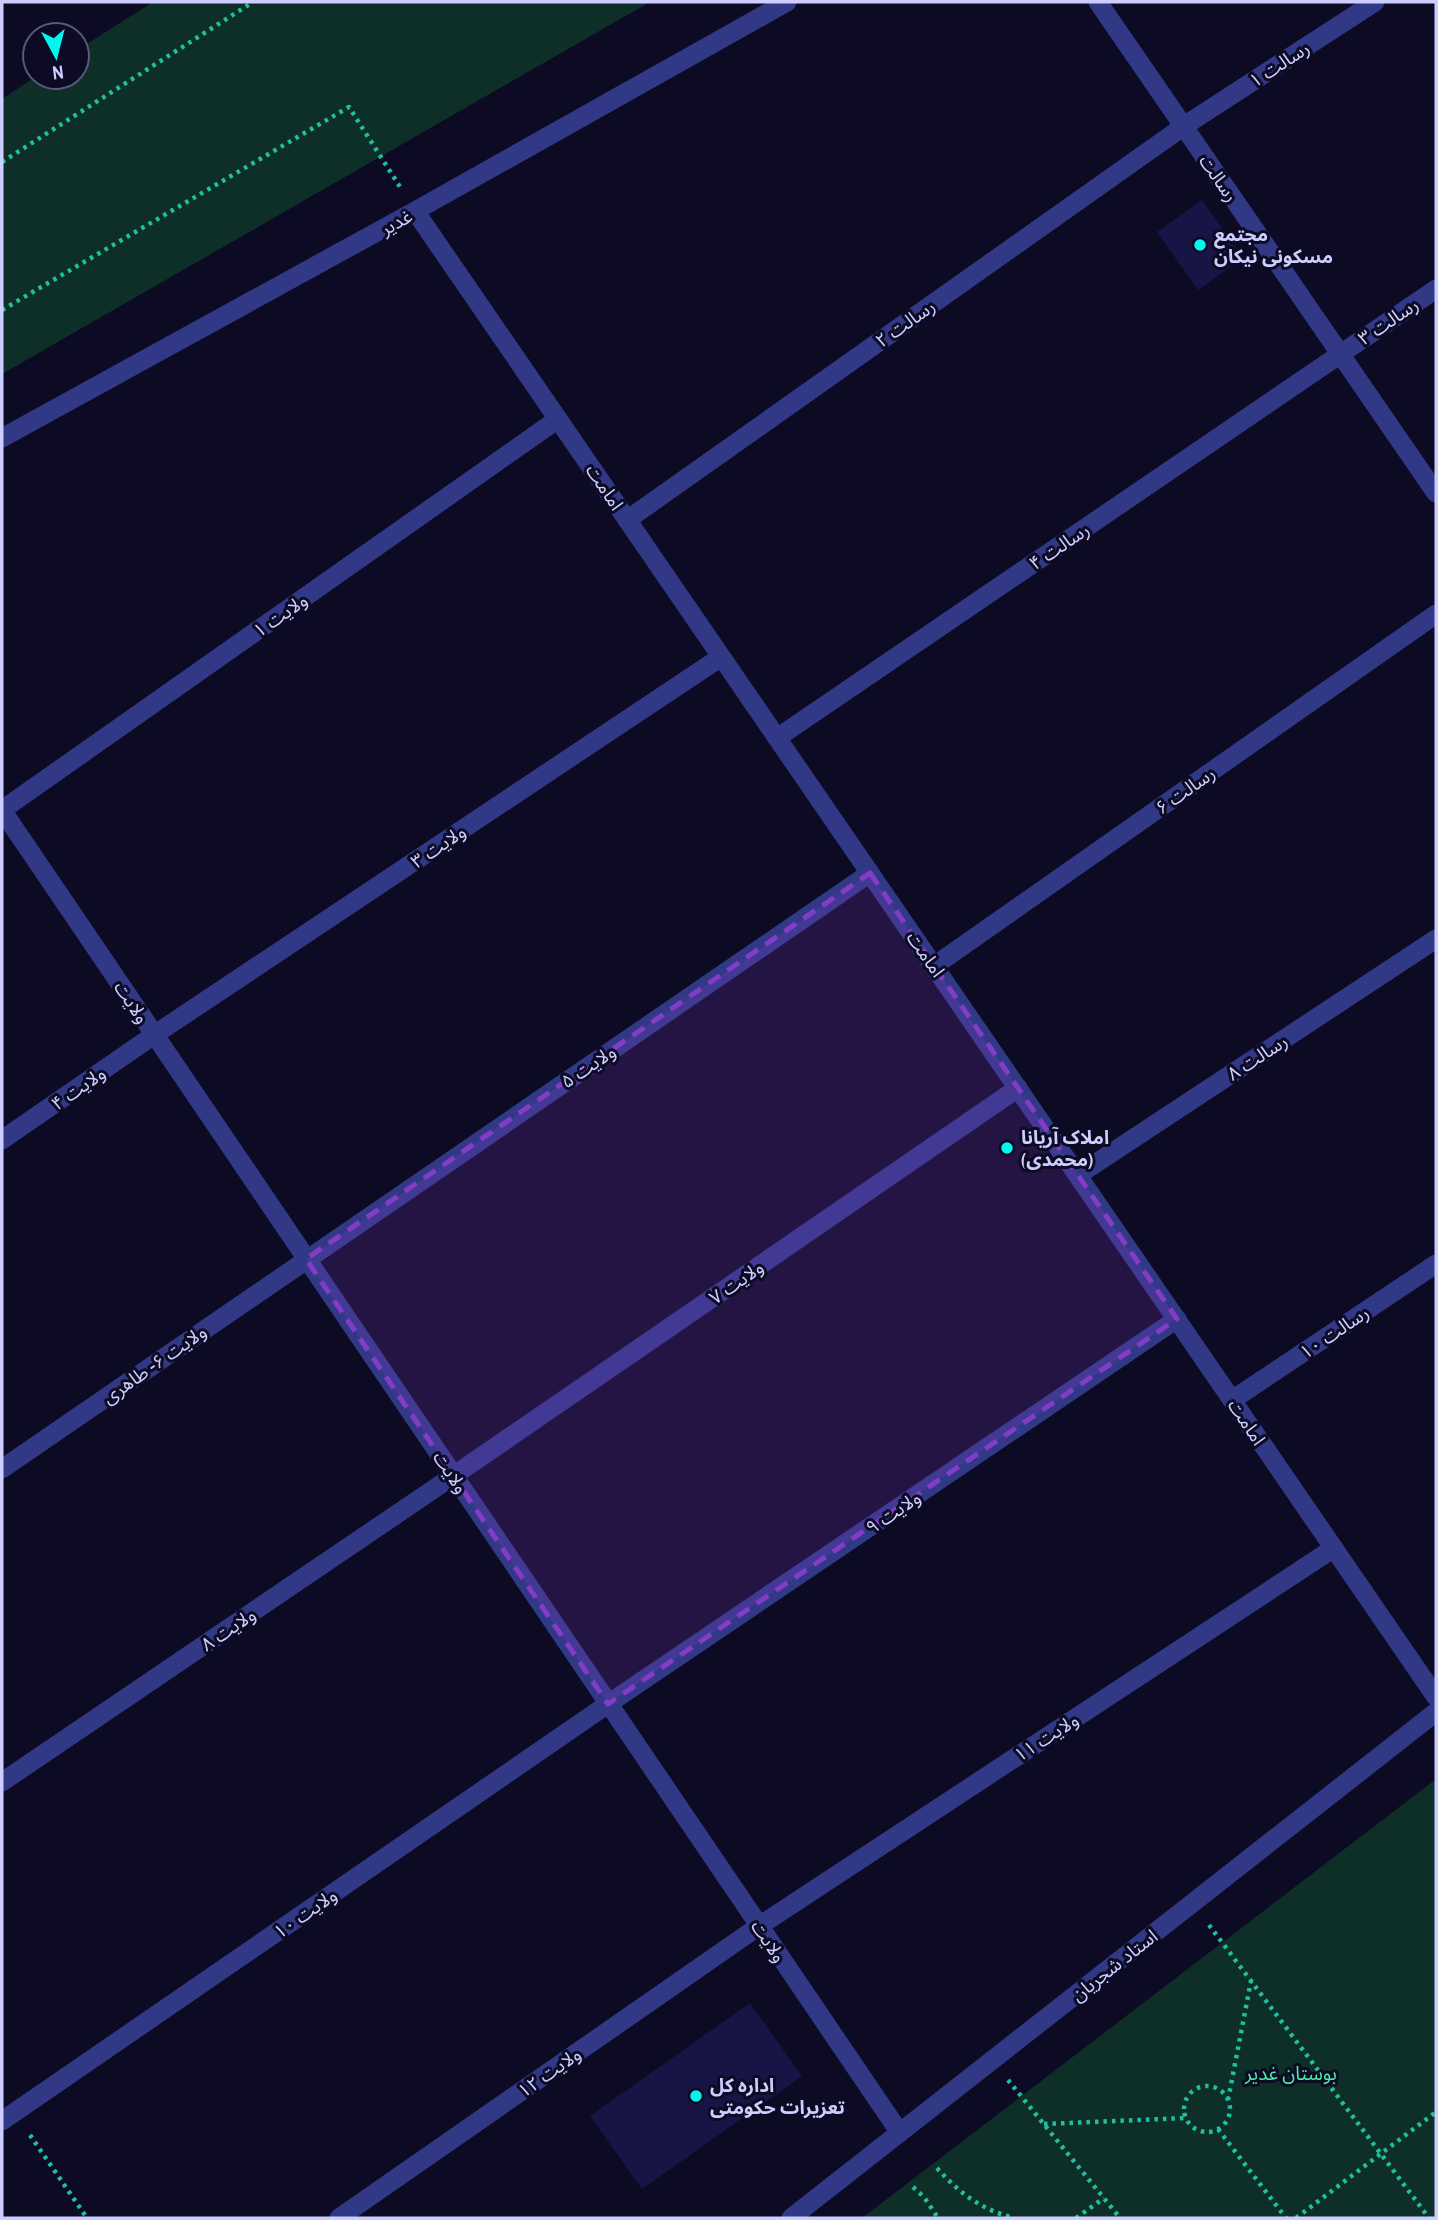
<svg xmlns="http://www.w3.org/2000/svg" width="1438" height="2220" font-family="'Archivo Narrow','Noto Sans Arabic',sans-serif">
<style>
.green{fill:#0e2e28}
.building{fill:#181546}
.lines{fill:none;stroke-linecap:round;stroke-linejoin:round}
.path{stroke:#21bfa0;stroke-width:4.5;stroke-dasharray:3.5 5;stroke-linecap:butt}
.minor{stroke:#313987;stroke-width:19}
.tertiary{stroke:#313987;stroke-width:19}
.marked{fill:#833cc5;fill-opacity:0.2;stroke:#833cc5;stroke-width:5;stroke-dasharray:14 9;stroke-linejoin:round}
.poi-dot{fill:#00f8ef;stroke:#0c0b23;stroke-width:2.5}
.labels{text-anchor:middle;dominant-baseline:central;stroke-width:6;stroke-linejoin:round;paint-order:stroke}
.street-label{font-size:19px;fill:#cdceff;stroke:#0c0b23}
.poi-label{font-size:19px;font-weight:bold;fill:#cdceff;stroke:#0c0b23;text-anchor:start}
.park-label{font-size:19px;fill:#4cecae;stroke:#0c0b23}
</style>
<rect width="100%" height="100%" fill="#0c0b23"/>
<path class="green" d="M153,2H650L2,374V99L35,77H77V50Z
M1436,1779V2218H862Z"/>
<path class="building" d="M1202,200L1243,258L1198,290L1157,232Z
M750,2003L802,2076L642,2189L590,2116Z"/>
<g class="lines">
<path class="path" d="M2,162L253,2
M2,310L349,107L402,190
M1209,1925L1429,2218
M1008,2080L1120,2218
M1184 2109a23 23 0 1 1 46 0a23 23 0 1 1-46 0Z
M1228,2100L1251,1981
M1044,2124L1186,2118
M1218,2129L1286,2218
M30,2135L87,2218
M937,2168C959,2193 982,2210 1014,2218
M913,2187L924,2197L938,2218
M1076,2218L1104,2198
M1296,2218L1436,2112"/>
<path class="minor" d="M627,520L1184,126L1375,2
M777,738L1436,289
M2,810L558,419
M934,966L1436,614
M2,1140L154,1035L721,657
M1078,1175L1436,939
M1232,1400L1436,1264
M2,1469L870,873
M2,1782L453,1476L1018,1088
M2,2121L608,1704L1177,1319
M339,2218L759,1926L1334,1548"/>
<path class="tertiary" d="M1098,2L1436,493
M415,211L1436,1697
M2,438L415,211L787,2
M2,810L900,2133
M791,2218L1436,1712"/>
</g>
<path class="marked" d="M870,873L1177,1319L608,1704L306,1259Z"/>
<g class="poi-dot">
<circle cx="1200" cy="245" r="7"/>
<circle cx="1007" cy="1148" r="7"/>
<circle cx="696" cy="2096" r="7"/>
</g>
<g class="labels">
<g class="street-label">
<text transform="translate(1279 64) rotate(-33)">رسالت ۱</text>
<text transform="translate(1219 178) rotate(55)">رسالت</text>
<text transform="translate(396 222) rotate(-29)">غدیر</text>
<text transform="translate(1388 321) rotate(-34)">رسالت ۳</text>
<text transform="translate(905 323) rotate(-35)">رسالت ۲</text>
<text transform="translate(605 487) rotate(56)">امامت</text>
<text transform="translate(1059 546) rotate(-34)">رسالت ۴</text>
<text transform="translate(280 615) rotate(-35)">ولایت ۱</text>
<text transform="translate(1185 790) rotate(-35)">رسالت ۶</text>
<text transform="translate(438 846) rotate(-34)">ولایت ۳</text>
<text transform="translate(926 954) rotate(55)">امامت</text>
<text transform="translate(132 1002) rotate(56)">ولایت</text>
<text transform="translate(1257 1057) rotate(-33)">رسالت ۸</text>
<text transform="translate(588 1066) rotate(-34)">ولایت ۵</text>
<text transform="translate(78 1088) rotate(-35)">ولایت ۴</text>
<text transform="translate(736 1282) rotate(-35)">ولایت ۷</text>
<text transform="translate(1334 1332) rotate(-34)">رسالت ۱۰</text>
<text transform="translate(154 1364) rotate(-35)">ولایت ۶- طاهری</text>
<text transform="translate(1247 1422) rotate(56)">امامت</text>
<text transform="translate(451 1472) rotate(56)">ولایت</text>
<text transform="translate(893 1512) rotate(-34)">ولایت ۹</text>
<text transform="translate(228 1629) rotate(-34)">ولایت ۸</text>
<text transform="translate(1046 1737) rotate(-33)">ولایت ۱۱</text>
<text transform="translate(305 1913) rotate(-35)">ولایت ۱۰</text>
<text transform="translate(769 1941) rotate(56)">ولایت</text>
<text transform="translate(1114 1965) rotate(-38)">استاد شجریان</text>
<text transform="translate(549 2072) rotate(-35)">ولایت ۱۲</text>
</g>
<g class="poi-label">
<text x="1214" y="234">مجتمع<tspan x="1214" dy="22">مسکونی نیکان</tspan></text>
<text x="1021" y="1137">املاک آریانا<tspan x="1021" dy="22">(محمدی)</tspan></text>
<text x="710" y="2085">اداره کل<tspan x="710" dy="22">تعزیرات حکومتی</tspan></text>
</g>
<g class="park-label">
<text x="1291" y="2073">بوستان غدیر</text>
</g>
</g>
<rect width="1438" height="2220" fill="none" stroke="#cdceff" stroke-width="7"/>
<g transform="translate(56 56) rotate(173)"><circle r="33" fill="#0c0b23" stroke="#59597b" stroke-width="2"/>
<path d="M0-5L12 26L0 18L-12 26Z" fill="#00f8ef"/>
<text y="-10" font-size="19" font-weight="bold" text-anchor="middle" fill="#cdceff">N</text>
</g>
</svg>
